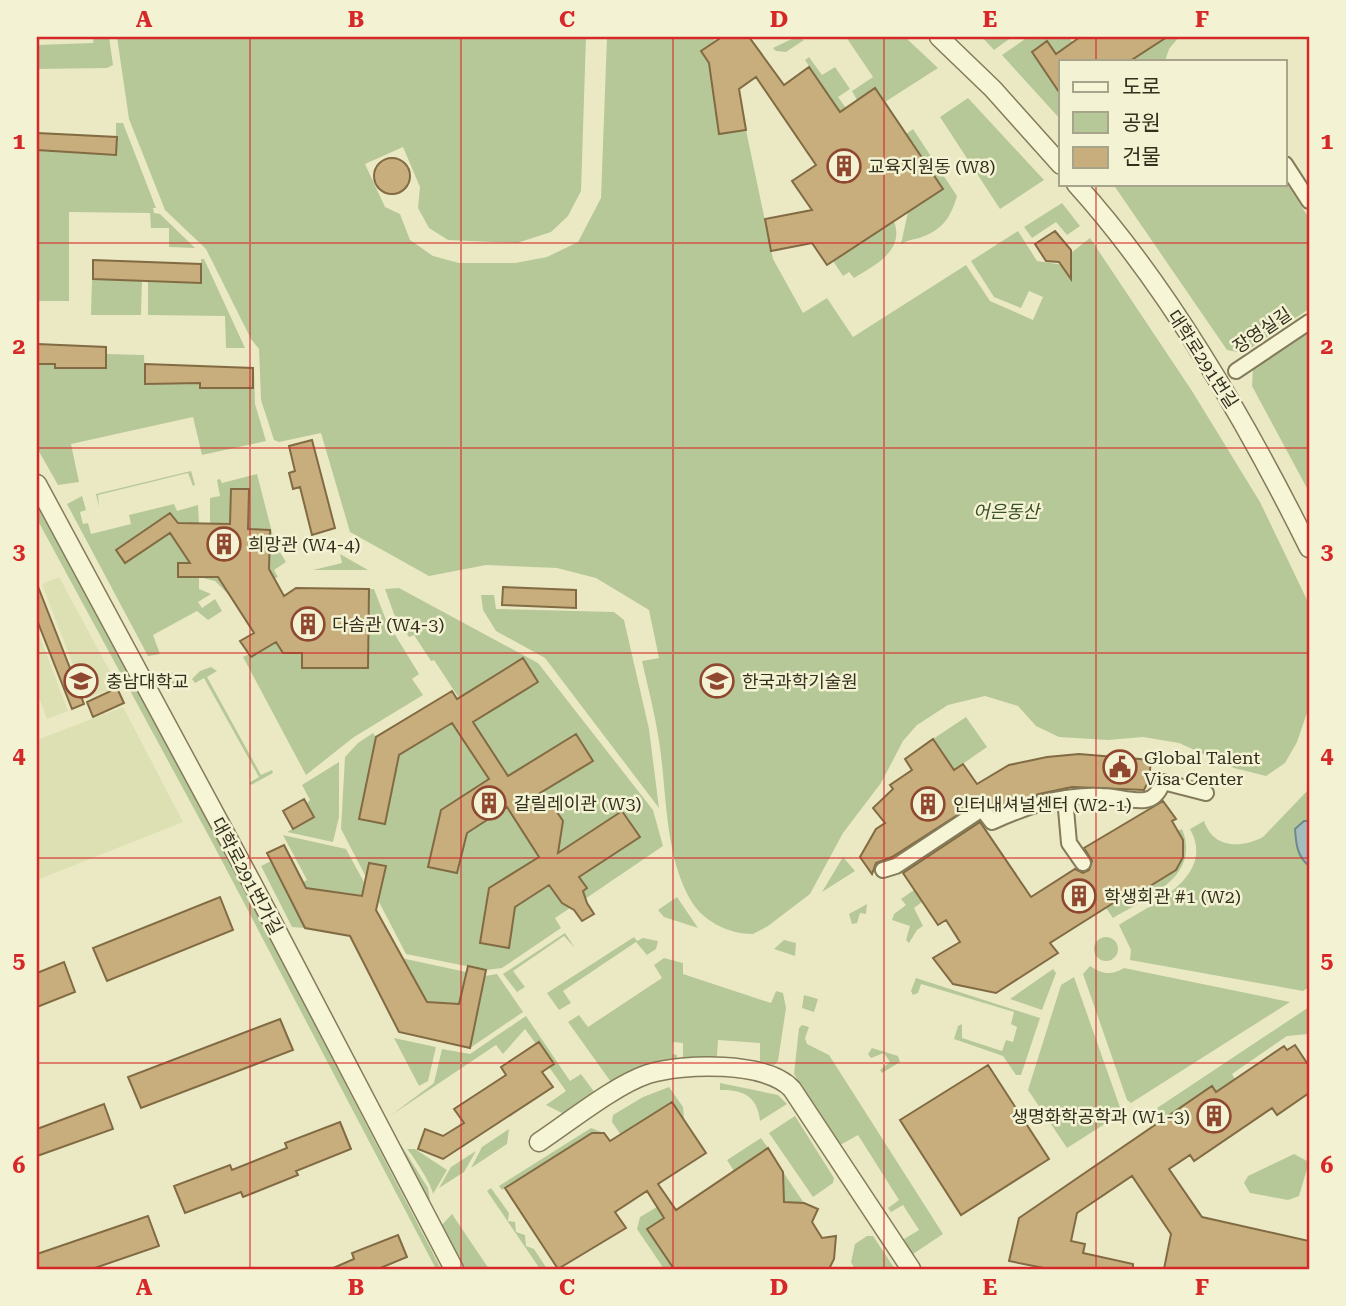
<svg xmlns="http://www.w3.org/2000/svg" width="1346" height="1306" font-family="'Roboto Serif','Noto Sans KR',serif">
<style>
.farmland{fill:#dce0b2}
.green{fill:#b7c898}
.water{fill:#a5bebd;stroke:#6d8b8c;stroke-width:2}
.building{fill:#c7ae7c;stroke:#826b43;stroke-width:2}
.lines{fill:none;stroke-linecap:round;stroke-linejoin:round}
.pedestrian-casing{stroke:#847b5b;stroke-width:18}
.minor-casing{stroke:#847b5b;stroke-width:21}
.pedestrian{stroke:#f6f5d6;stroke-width:14}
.minor{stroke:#f6f5d6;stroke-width:18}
.grid{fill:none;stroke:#d62828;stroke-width:2;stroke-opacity:0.55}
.labels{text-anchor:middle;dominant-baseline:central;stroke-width:5;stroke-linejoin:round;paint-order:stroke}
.poi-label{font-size:18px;fill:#352f1e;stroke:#f3f2d3;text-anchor:start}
.street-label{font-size:18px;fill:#352f1e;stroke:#f3f2d3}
.park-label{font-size:18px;font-style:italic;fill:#3b5026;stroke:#f3f2d3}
.neatline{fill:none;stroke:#d62828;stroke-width:2.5}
.grid-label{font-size:23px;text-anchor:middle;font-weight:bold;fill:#d62828}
</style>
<rect width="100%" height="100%" fill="#ebe9c4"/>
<path class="farmland" d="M59,577L118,686L86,699L42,584Z
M37,629L68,711L47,719L37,692Z
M123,707L183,822L37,880V740Z"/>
<path class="green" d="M94,37H109L113,65L107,68L37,69V45L93,43Z
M117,37H586L581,191L568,216L551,232L517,243L448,240L429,228L418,208L420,187L403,147L365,164L385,207L400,214L410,240L433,256L459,263H515L547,257L578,242L601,198L607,37H712L715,41L701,51L709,63L720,134L746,130L773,259L803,313L827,298L853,337L966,265L990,301L1033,320L1043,297L1029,291L1021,308L994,297L971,261L1018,231L1037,261L1070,266L1066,257L1090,238L1192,391L1260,502L1309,604V707L1297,742L1285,763L1266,776L1234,768L1179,743L1143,737L1108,740L1059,737L1036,726L1018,706L985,696L948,705L917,725L903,741L881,783L843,833L810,894L768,926L753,934C728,934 702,921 690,899C664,853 667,791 659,741C655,714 648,688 642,661L659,658L649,610L596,578L557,568L486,565L429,576L350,532L321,433L279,442L274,440L261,400L259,349L251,339L206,249L165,210L129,119Z
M796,37L804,40L786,52L776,51L773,48Z
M846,37H905L938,68L885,102L875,88L857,100L852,91L873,77Z
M982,37H1012L994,50Z
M1028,37H1069L1085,61H1061V120L1002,55Z
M1167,37H1179L1169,49L1165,61H1130Z
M809,57L822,75L835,67L850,89L838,97L846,108L840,112L805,60Z
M968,98L1044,180L1000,209L940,117Z
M116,123H123L156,208H153L154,213L160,214L195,248L169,247V228H151L150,213L69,212V301H37V150L116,155Z
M913,129L957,196C951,216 944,229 922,237C914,240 909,239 901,244L908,212L943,189L906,134Z
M1285,181L1309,218V309L1243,353L1227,350L1113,184H1285Z
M1062,203L1080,226L1067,235L1056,222L1032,238L1024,227Z
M894,221C905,251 875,265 854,278L849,272L843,276L833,261Z
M201,259H204L245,348H226L225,316L148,315V282L201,283Z
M92,279H142L141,315H91Z
M1309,332V492L1252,386L1253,369Z
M106,354L144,355L145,383H200V388H252L254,368L255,404L266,441L202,455L193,417L71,444L79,482L58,485L37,448V364H55V368H105Z
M191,471L195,485L193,486L188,473L98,495L99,507L96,494Z
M257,474L275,544L286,562L274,570L278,577L274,579L248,529L230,524L210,523V498L220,496L217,480L220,479L222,483Z
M82,496L86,510L80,512L83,524L88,523L91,534L131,524L129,515L174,504L177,511L198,505L199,523H190V535L170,513L116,550L125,563L170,533L190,563H178V577H218L229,595L215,581L199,577V589L211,594L198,602L202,608L215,599L222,611L208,620L197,611L153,635L160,654L148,656L67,504Z
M37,500L234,869L441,1269H436L212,842L37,519Z
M340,554L368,570H313L342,563Z
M399,588L538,663L653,810L663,846L585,899L581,892L586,888L579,877L640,837L622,811L558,853L553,845L561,836L563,821L554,809L525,802L592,761L576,734L508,776L473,722L538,682L523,659L459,698L434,660L431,661L414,635L409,637L394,614L385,589Z
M369,589H374L386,620L419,674L412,679L423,695L354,737L306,775L243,657L249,654L251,657L276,642L302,653V668H368Z
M481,595H494L496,609L614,612L624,620L649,729L659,808L545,658L496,631L483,610Z
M211,667L217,671L207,677L261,775L272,770L273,773L251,785L249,783L259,777L204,678L195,683L192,679L200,671Z
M161 681a9 9 0 1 1 18 0a9 9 0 1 1-18 0Z
M966,717L987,747L954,770L933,739Z
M452,723L489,779L441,810L428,866L457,873L467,833L507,807L539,857L489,888L480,943L509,947L515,907L549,885L562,903L567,900L574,910L570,908L555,918L561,928L502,968L486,970L406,954L379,902L386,866L369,863L366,877L341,829L345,757L358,743L373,733L376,737L359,819L384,824L399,755Z
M339,762V817L333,842L287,832L314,817L307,803L310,800L302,785Z
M1309,789V821H1304L1303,861L1309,866V987L1303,991L1130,960L1131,950L1119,925C1150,905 1217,877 1190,829L1204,821C1213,848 1240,849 1263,837Z
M1182,829C1202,877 1146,898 1113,918L1106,908L1126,895L1130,899C1155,883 1197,867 1178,831Z
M283,835L346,849L365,884L362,896L306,888L303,882L307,880Z
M843,857L855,871L822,892Z
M271,861L305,928L292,927L261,866Z
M914,890L922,902L914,908L923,926L917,930L909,943L906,940L910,926L892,920L894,914L906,905L901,899Z
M677,897L698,928L664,917L658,910Z
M867,904L866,914L860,913L857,923L852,924L849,914Z
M565,933L575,948L564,936L513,971L525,987L517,992L503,974Z
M1094 949a12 12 0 1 1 24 0a12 12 0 1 1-24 0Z
M634,937L637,941L643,938L658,941L656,949L647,955L636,942L563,991L571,1003L559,1010L547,993Z
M784,940L796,943L795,956L774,949Z
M401,958L466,972L459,1004L427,1002Z
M664,958L683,963V974L771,1003L776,991L783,993L786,1008L778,1061L774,1065L760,1061V1043L718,1040L717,1056L712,1061H683V1043L673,1042L672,1054L677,1055V1061L641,1067L611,1082L568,1022L579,1015L588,1027L662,978L654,965Z
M1090,966C1102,974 1111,976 1124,968L1290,1002L1131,1103L1127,1100L1083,974Z
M1053,969L1056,973L1042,1010L1010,999Z
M497,974L523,1012L470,1048L485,976Z
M1074,977L1122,1113L1067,1148L1028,1090L1061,985Z
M916,978L1040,1018L1021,1075H1016L1003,1056L954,1039L958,1026L962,1024V1038L1002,1051L1006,1040L1013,1042L1017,1027L1011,1024L1014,1012L921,984L918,993L913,995L911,991Z
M804,995L818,999L814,1012L802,1008Z
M1309,1007V1034L1287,1036L1232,1074L1235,1079L1216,1092L1212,1087L1165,1118L1157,1108Z
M526,1016L570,1081L581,1074L595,1093L564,1114L546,1105L566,1091L549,1067L553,1064L539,1042L536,1044L525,1029L503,1054L496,1045L390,1116L434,1083L442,1049L470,1054Z
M802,1025L809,1027L805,1038L807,1044L829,1055L943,1234L910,1256L904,1239L919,1230L903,1205L891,1212L888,1208L899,1200L858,1135L842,1144L839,1143L794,1074L799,1028Z
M394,1038L436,1047L428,1081L419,1086Z
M872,1048L898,1056L900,1062L882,1073L880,1070L890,1062L884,1053L871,1058L868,1054Z
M720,1083L778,1095L787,1104L760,1121C758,1097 743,1089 720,1090Z
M669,1087L683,1107L684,1119L672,1102L621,1135L612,1122L613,1115L643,1097Z
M795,1116L834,1178L833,1183L813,1197L769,1133Z
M591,1128L604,1133H592L502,1190L499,1186Z
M509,1129L507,1144L471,1168L482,1147Z
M761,1138L768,1148L734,1171L727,1160Z
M401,1145L428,1188L430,1200C417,1191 402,1160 401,1145Z
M407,1149H415L447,1170L433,1194C432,1185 414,1157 407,1149Z
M476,1151L464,1172L439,1188L451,1167Z
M1294,1154L1309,1162L1299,1196L1288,1200L1250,1193L1244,1183L1248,1176Z
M783,1172L804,1203L775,1206Z
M491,1188L509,1213L508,1221L515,1222L516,1232L525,1235L526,1246L534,1249L547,1269H540L487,1191Z
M657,1207L664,1218L647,1229L674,1269H664L637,1229L640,1217Z
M452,1214L489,1269H462L439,1228Z
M867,1236H873L895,1269H855L851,1262L855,1244Z"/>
<path class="water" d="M1304,821H1309V866C1297,856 1296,844 1295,829Z"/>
<path class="building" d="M722,37H749L784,85L809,67L840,112L875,88L943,189L827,265L812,243L771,251L765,219L812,210L792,181L816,165L756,77L739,89L746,130L719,134L709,63L701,51Z
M1080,37H1167L1130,61H1061V95L1032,52L1047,41L1056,54Z
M37,133L117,137L116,155L37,150Z
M374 176a18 18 0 1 1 36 0a18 18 0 1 1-36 0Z
M1055,231L1071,250V279L1059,262L1046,261L1035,244Z
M93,260L201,264V283L93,279Z
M37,344L106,347V368H55V364H37Z
M145,364L253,368V388H200V383L145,384Z
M312,440L335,528L312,535L300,487L293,489L289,473L295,471L289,446Z
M231,489H249L248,529L270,530L269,569L284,596L296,588L369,589L368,668H302V653H283L276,642L251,657L240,641L254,633L218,577H178V563H190L170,533L125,563L116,550L170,513L178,523L230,524Z
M37,584L84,704L72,709L37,620Z
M503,587L576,590V608L502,605Z
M523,658L538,682L473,722L508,776L576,734L593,761L532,798L555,809L563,821L558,853L622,811L640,837L579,877L587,888L583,891L587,903L594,914L582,921L574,910L562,903L549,885L515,907L509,948L480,943L489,888L539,857L507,807L467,833L457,873L428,867L441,810L489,779L452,723L399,755L385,824L359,819L376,737L452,691L457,699Z
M117,688L124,703L93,717L87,702Z
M933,739L954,770L963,764L977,784L1009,765L1047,757L1079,754L1151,760L1149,780L1144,790L1072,787L1039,794L995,810L986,801L981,800L892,857L876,863L872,874L860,857L876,829L885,823L873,808L893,789L890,785L912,770L905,759Z
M304,799L314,817L293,829L283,811Z
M1163,801L1176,819L1172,821L1183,840V857L1176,870L1129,899L1126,895L1050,943L1058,953L996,993L953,984L933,958L960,942L946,920L938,925L903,873L980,822L1031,897L1075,869L1083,873L1089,870L1092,861L1084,848Z
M284,845L306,888L362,896L369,863L386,866L376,910L427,1002L459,1004L468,966L486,970L470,1048L399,1032L350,936L305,928L267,853Z
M220,897L233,930L107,981L93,948Z
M64,962L75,992L37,1007V973Z
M280,1019L293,1050L141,1108L128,1077Z
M539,1042L554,1064L542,1072L553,1087L443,1159L418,1149L425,1129L443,1136L464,1123L454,1109L506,1075L501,1067Z
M1295,1045L1309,1066V1093L1277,1115L1272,1108L1194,1161L1190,1155L1169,1169L1202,1217L1309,1241V1269H1164L1171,1234L1132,1176L1077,1213L1071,1241L1085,1244L1083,1253L1133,1264V1269H1049L1009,1261L1019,1218L1212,1086L1216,1092L1284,1046L1287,1050Z
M988,1065L1049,1159L961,1215L900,1120Z
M672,1102L706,1153L658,1184L676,1210L768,1148L783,1172L784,1202L804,1203L818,1209L812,1222L822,1238L836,1236L834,1259L829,1269H674L647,1229L664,1218L647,1191L615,1212L626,1228L558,1269L505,1188L592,1133H604L610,1141Z
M104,1104L113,1129L37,1156V1129Z
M340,1122L351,1149L296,1171L298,1175L243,1197L241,1192L185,1213L174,1186L230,1165L232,1170L287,1148L285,1143Z
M148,1216L159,1246L92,1269H37V1254Z
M398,1235L407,1257L378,1269H331L354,1259L352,1253Z"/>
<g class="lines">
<defs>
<path id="pedestrian" d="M1285,164L1309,201
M1236,371L1309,322
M1065,798L1069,843L1083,863
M883,870L896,866L982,809L992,822C1027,806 1063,794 1102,796C1115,796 1133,802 1145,800C1155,799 1160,790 1163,782L1206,793"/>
<path id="minor" d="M939,37L993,89L1061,165
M1076,184C1170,288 1247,423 1309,548
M37,484L252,883L454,1269
M539,1142C569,1122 615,1085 648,1074C684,1063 766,1061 792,1089L911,1269"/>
</defs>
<use href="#pedestrian" class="pedestrian-casing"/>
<use href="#minor" class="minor-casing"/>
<use href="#pedestrian" class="pedestrian"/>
<use href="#minor" class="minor"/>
</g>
<path class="grid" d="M250,37V1269M461,37V1269M673,37V1269M884,37V1269M1096,37V61M1096,184V1269M37,243H1309M37,448H1309M37,653H1309M37,858H1309M37,1063H1309"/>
<defs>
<symbol id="building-ring" viewBox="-11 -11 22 22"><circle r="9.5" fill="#f3f2d3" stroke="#8f4730" stroke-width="1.5"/><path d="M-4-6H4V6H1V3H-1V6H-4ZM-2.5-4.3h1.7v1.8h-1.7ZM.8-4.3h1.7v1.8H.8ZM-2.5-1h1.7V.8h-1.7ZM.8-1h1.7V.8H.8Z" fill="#8f4730"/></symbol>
<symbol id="university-ring" viewBox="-11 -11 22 22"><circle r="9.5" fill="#f3f2d3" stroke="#8f4730" stroke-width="1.5"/><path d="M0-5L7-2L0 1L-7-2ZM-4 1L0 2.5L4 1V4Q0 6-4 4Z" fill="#8f4730"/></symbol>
<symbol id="civic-ring" viewBox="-11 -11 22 22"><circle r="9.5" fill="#f3f2d3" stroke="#8f4730" stroke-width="1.5"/><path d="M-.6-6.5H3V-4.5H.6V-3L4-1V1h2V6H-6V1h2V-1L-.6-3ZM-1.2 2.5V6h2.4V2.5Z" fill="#8f4730"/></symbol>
</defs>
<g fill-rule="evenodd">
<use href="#building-ring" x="825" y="147" width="38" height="38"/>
<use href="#building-ring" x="205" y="525" width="38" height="38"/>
<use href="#building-ring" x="289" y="605" width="38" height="38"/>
<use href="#university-ring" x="62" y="662" width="38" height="38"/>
<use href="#university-ring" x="698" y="662" width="38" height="38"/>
<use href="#civic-ring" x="1101" y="748" width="38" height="38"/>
<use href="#building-ring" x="470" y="784" width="38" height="38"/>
<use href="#building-ring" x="909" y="785" width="38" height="38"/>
<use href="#building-ring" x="1060" y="877" width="38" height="38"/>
<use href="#building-ring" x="1195" y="1097" width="38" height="38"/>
</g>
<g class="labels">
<g class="poi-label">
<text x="868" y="166">교육지원동 (W8)</text>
<text x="248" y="544">희망관 (W4-4)</text>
<text x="332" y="624">다솜관 (W4-3)</text>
<text x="106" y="681">충남대학교</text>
<text x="742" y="681">한국과학기술원</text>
<text x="1144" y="757">Global Talent<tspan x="1144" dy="21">Visa Center</tspan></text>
<text x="514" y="803">갈릴레이관 (W3)</text>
<text x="953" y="804">인터내셔널센터 (W2-1)</text>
<text x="1104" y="896">학생회관 #1 (W2)</text>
<text x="1190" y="1116" text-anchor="end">생명화학공학과 (W1-3)</text>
</g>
<g class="street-label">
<text transform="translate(1262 330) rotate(-34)">장영실길</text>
<text transform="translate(1203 359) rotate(57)">대학로291번길</text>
<text transform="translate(247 876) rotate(62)">대학로291번가길</text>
</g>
<g class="park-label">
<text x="1006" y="511">어은동산</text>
</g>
</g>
<rect width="1346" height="1306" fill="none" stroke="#f3f2d3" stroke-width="77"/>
<rect x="1059" y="60" width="228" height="126" fill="#f3f2d3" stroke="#a7a48b" stroke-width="2"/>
<rect x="1073" y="82" width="35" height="10" fill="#f6f5d6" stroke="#a7a48b" stroke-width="2"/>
<text x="1122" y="94" font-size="21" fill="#352f1e">도로</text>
<rect x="1073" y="112" width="35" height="21" fill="#b7c898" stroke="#a7a48b" stroke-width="2"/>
<text x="1122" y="130" font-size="21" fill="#352f1e">공원</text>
<rect x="1073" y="147" width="35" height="21" fill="#c7ae7c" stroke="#a7a48b" stroke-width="2"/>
<text x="1122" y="164" font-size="21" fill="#352f1e">건물</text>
<rect x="38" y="38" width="1270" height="1230" class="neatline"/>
<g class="grid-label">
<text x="144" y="27">A</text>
<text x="356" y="27">B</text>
<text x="567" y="27">C</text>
<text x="779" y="27">D</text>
<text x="990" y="27">E</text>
<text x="1202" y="27">F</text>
<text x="19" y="149">1</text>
<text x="1327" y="149">1</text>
<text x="19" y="354">2</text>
<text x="1327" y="354">2</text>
<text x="19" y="559">3</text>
<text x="1327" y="559">3</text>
<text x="19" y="763">4</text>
<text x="1327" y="763">4</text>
<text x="19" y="968">5</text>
<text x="1327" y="968">5</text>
<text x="19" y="1173">6</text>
<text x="1327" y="1173">6</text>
<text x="144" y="1295">A</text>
<text x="356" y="1295">B</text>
<text x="567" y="1295">C</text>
<text x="779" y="1295">D</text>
<text x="990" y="1295">E</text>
<text x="1202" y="1295">F</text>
</g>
</svg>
